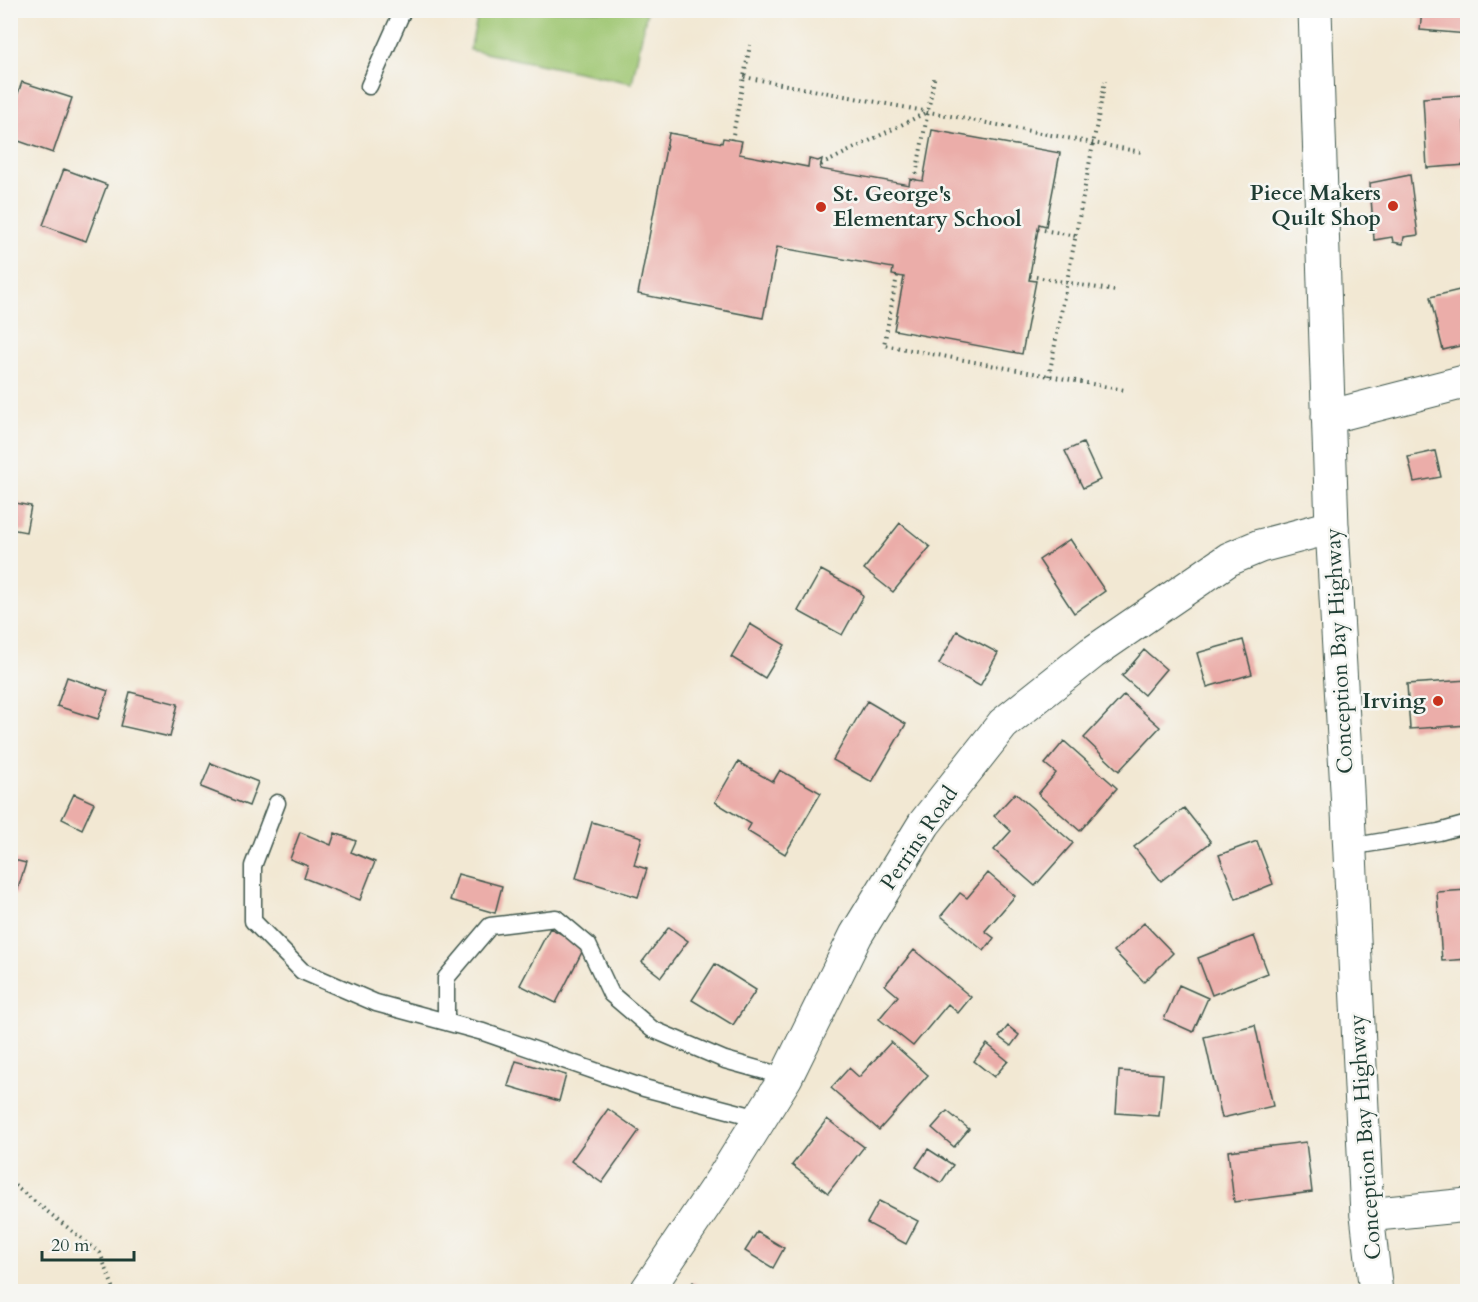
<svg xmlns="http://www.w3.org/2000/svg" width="1478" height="1302" font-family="Cardo,serif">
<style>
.green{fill:#9ec671;stroke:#5e8252;stroke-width:1.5}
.building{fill:#ebada9}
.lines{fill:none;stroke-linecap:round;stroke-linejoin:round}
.lane-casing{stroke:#3f574c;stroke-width:19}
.street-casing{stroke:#3f574c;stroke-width:35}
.primary-casing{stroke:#3f574c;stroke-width:35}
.path{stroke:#3f574c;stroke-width:4;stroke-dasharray:1.5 4.5;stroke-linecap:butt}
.lane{stroke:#fff;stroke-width:16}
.street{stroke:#fff;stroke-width:33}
.primary{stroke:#fff;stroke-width:33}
.poi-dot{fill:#c8321e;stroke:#f6f6f2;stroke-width:2}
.labels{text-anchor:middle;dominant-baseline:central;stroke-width:5;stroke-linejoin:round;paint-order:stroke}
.poi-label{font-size:22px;font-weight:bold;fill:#1f3d34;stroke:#f6f6f2;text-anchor:end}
.street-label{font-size:22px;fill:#1f3d34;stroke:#f6f6f2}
</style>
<rect width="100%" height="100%" fill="#f6f6f2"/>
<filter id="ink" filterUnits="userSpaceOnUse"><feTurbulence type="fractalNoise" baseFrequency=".0167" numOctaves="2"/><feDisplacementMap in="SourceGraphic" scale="12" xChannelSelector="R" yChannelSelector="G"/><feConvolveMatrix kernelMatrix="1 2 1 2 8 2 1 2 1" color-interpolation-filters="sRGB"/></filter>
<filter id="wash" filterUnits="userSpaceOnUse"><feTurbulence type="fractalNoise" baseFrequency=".008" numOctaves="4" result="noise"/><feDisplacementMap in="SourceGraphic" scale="24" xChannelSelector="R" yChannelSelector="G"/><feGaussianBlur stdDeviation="1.35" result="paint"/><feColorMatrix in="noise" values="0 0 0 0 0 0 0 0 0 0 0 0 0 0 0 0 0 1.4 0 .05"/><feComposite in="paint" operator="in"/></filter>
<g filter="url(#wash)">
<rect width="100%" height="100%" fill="#f2e8d3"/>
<path class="green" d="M479,10L647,11L632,83L470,50Z"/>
<g id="blocks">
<path class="building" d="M1422,10H1468V34L1420,30Z
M22,82L72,98L53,153L10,138V116Z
M1463,95L1466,165L1427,168L1423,98Z
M932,130L1060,153L1046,226L1039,224L1038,229L1029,280L1036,281L1022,354L894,330L904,277L892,275L893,268L777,247L763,318L638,294L669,133L722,143L723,138L742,141L739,154L808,167L809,159L818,161L822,159L820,169L909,185L910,179L923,181Z
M64,169L107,185L86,241L43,225Z
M1410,175L1418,235L1404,237L1403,244L1393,242L1392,237L1374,240L1370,183Z
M1468,288V344L1443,350L1430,297Z
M1083,443L1100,480L1083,488L1065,451Z
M1435,451L1441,477L1414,482L1408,457Z
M10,502L31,506L26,532L10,529Z
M900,523L930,547L893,592L864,569Z
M1070,539L1105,591L1074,613L1039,560Z
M821,570L860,591L863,597L842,635L798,611Z
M750,624L785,645L765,678L731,657Z
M957,631L998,653L980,686L939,664Z
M1243,640L1252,674L1207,687L1197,653Z
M1144,650L1166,669L1144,695L1122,676Z
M67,677L108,691L98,719L57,706Z
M1468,680V725L1410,729L1407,684Z
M130,692L178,704L170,737L121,726Z
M1124,695L1160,727L1119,771L1084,738Z
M867,701L906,724L872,782L833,760Z
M1064,741L1117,788L1080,831L1038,794L1056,773L1045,764Z
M738,762L773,782L780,770L821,793L785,854L747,831L751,824L715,802Z
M211,763L258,782L249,806L201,787Z
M1015,793L1073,843L1035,886L994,850L1011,831L994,816Z
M74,794L94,803L82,829L62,819Z
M1184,808L1211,842L1161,881L1134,847Z
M592,822L642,837L634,865L647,869L638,897L576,878Z
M300,832L331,845L335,833L356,841L351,852L375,862L360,900L304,878L308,866L290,859Z
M1257,841L1273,884L1236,899L1219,855Z
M10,859L26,863L16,895L10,893Z
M988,873L1015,896L985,931L994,938L984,951L941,916L960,893L967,898Z
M458,874L502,886L495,913L450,900Z
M1468,890V959L1442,961L1437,892Z
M1144,923L1173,953L1144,982L1114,951Z
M669,927L688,941L661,977L642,962Z
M550,928L585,946L556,1003L520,985Z
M1254,936L1268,973L1212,995L1198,958Z
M914,950L971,997L958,1013L948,1004L913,1046L879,1019L898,996L885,985Z
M715,964L756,990L733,1025L692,1000Z
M1179,985L1208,998L1193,1032L1164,1019Z
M1255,1025L1273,1106L1222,1118L1204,1037Z
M1008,1026L1019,1035L1011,1046L999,1037Z
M891,1042L928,1075L879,1130L831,1088L849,1068L859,1077Z
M987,1044L1008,1061L994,1077L974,1061Z
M516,1061L566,1075L559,1101L508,1086Z
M1119,1071L1163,1074L1159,1116L1116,1113Z
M608,1109L639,1131L602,1183L571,1161Z
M947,1111L969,1129L954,1147L932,1128Z
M827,1119L864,1147L828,1193L792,1165Z
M1306,1142L1312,1192L1234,1202L1228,1151Z
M928,1149L953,1165L941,1183L916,1167Z
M879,1201L918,1221L906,1244L867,1223Z
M757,1232L784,1248L773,1268L745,1251Z
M693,1282L707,1292H686Z"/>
</g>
</g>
<g filter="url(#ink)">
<use href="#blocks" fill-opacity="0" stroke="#3f574c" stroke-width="1.5"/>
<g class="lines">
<defs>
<path id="lane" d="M369,86L403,10
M277,803L253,866V921L302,971L376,1003L483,1032L644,1088L759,1118
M1349,847L1439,832L1468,824
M446,1022V978L490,926L556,918L588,945L611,994L652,1029L725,1060L786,1077"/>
<path id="street" d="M1328,417L1468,381
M1367,1215L1468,1205
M646,1292L723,1178L786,1077L856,935L924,824L1003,724L1092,653L1229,559L1260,546L1332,527"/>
<path id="primary" d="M1315,10L1332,527L1347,790L1367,1215L1376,1292"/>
</defs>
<use href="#lane" class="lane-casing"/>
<use href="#street" class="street-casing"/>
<use href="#primary" class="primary-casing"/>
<path class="path" d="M744,77L1141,152
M732,140L750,45
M821,165L927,112
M915,180L935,74
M1038,229L1076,236
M897,276L884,345L1124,390
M1030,276L1115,291
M1049,376L1105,81
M10,1182L100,1253L115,1292"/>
<use href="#lane" class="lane"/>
<use href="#street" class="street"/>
<use href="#primary" class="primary"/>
</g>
</g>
<g class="poi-dot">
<circle cx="1393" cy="206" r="6"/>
<circle cx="821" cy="207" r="6"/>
<circle cx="1438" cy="701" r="6"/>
</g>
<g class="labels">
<g class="poi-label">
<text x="1381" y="193">Piece Makers<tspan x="1381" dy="25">Quilt Shop</tspan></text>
<text x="833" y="194" text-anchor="start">St. George's<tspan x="833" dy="25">Elementary School</tspan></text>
<text x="1426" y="701">Irving</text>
</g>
<g class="street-label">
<text transform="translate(1339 651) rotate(-93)">Conception Bay Highway</text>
<text transform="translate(919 838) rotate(-56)">Perrins Road</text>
<text transform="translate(1365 1137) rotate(-94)">Conception Bay Highway</text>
</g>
</g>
<rect width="1478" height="1302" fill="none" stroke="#f6f6f2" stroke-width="36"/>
<path d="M42 1251v9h92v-9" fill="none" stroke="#1f3d34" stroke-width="3"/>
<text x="51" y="1251" font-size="18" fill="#1f3d34" stroke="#f6f6f2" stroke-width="4.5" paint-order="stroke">20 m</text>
</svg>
